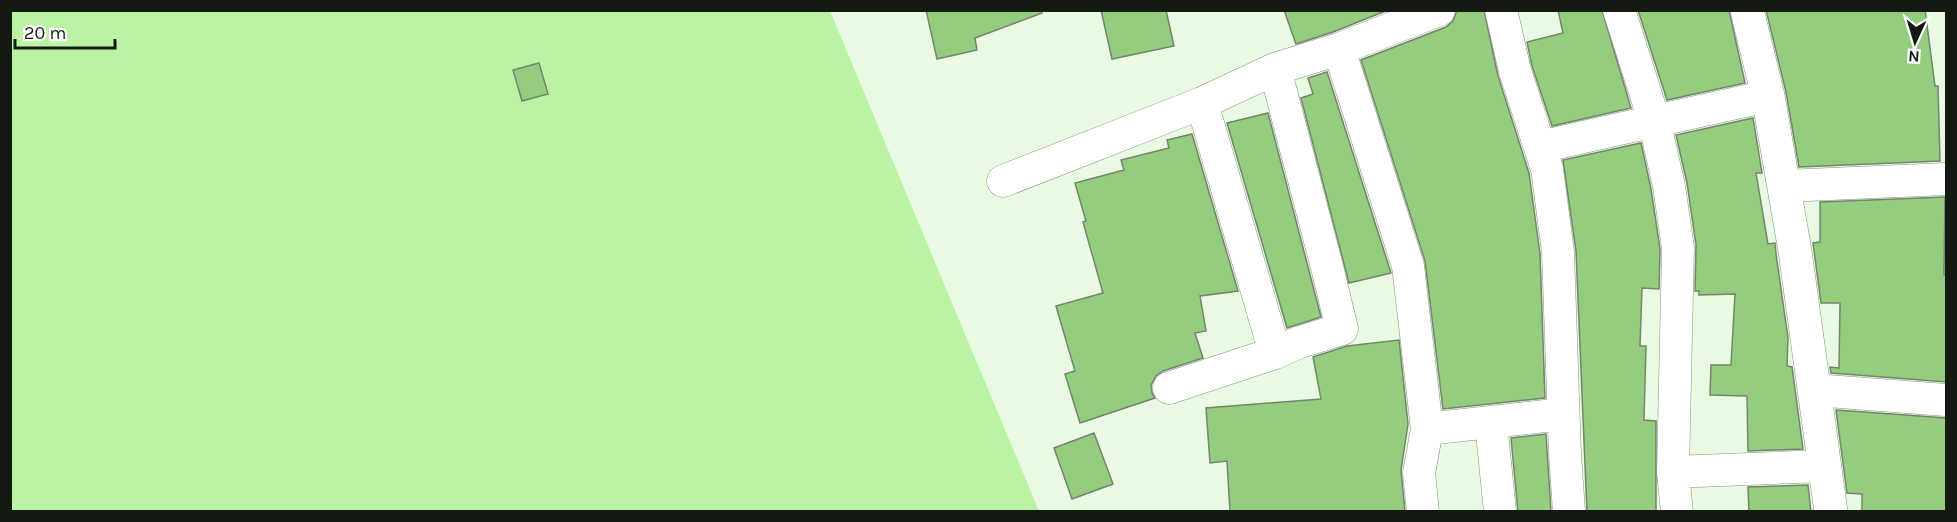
<svg xmlns="http://www.w3.org/2000/svg" width="1957" height="522" font-family="Karla,sans-serif">
<style>
.green{fill:#bbf3a5}
.building{fill:#94cd7e;stroke:#74846d;stroke-width:1.5}
.lines{fill:none;stroke-linecap:round;stroke-linejoin:round}
.street-casing{stroke:#84957e;stroke-width:33}
.secondary-casing{stroke:#84957e;stroke-width:34}
.street{stroke:#fff;stroke-width:32}
.secondary{stroke:#fff;stroke-width:33}
</style>
<rect width="100%" height="100%" fill="#e8fae1"/>
<path class="green" d="M10,11H830L1039,511H11Z"/>
<path class="building" d="M926,10H1041L1042,13L975,38L977,50L937,59Z
M1101,10H1166L1174,46L1112,59Z
M1284,10H1388L1333,32L1296,44Z
M1457,10H1484L1498,76L1529,173L1540,254L1545,398L1443,409L1425,261L1361,60L1446,27L1453,21Z
M1558,10H1602L1631,108L1552,126L1532,66L1527,42L1563,33Z
M1638,10H1729L1745,83L1667,100Z
M1766,10H1925L1935,86H1938L1940,161L1799,167L1786,92Z
M539,63L548,94L522,101L513,70Z
M1327,72L1391,273L1349,283L1301,98L1313,94L1308,78Z
M1268,113L1321,317L1287,328L1227,123Z
M1753,118L1762,173H1756L1768,244L1775,243L1776,254L1788,338L1787,366L1792,367L1803,449L1748,451L1747,396L1710,395L1711,365H1731L1735,294L1699,295V291H1695L1696,245L1687,183L1676,135Z
M1192,134L1238,291L1200,296L1206,331L1195,333L1203,358L1163,371L1156,376L1151,385L1152,393L1155,398L1080,423L1065,374L1075,371L1056,306L1103,293L1083,222L1086,221L1075,183L1124,170L1121,160L1169,148L1167,140Z
M1641,143L1651,189L1660,249L1659,289L1642,288L1640,346H1646L1644,420L1656,421V512H1587L1576,251L1563,160Z
M1945,197L1944,275H1947V382L1831,373L1830,367L1839,368L1840,303H1821L1813,243L1820,242V202Z
M1399,340L1408,424L1401,470L1405,512H1230L1227,461L1210,463L1206,408L1321,399L1313,357L1347,346Z
M1836,410L1947,418V512H1862V494L1847,493Z
M1094,433L1113,484L1072,499L1054,448Z
M1546,434L1551,512H1518L1511,438Z
M1808,485L1811,512H1749L1748,487Z"/>
<g class="lines">
<defs>
<path id="street" d="M1439,10L1339,49L1408,266L1427,429L1563,414
M1501,10L1515,71L1547,169L1558,252L1565,454L1569,512
M1619,10L1654,120L1669,186L1678,248L1673,472L1677,512
M1202,103L1275,353
M1540,147C1616,129 1692,113 1768,96
M1003,181L1202,103L1275,69
M1784,186L1946,179
M1169,388L1275,353L1300,342L1342,329L1327,267L1275,69L1339,49
M1814,390L1946,400
M1491,423L1500,512
M1673,472L1825,466
M1423,512L1419,473L1427,429"/>
<path id="secondary" d="M1747,10L1768,96L1795,251L1831,512"/>
</defs>
<use href="#street" class="street-casing"/>
<use href="#secondary" class="secondary-casing"/>
<use href="#street" class="street"/>
<use href="#secondary" class="secondary"/>
</g>
<rect width="1957" height="522" fill="none" stroke="#141a12" stroke-width="24"/>
<g transform="translate(1915 42) rotate(184)" stroke="#ffffff" stroke-width="4.5" paint-order="stroke">
<path d="M0-4.5L10 22L0 15L-10 22Z" fill="#141a12"/>
<text y="-9" font-size="16" font-weight="bold" text-anchor="middle" fill="#141a12">N</text>
</g>
<path d="M15 39v9h100v-9" fill="none" stroke="#141a12" stroke-width="3"/>
<text x="24" y="39" font-size="18" fill="#141a12" stroke="#ffffff" stroke-width="4.5" paint-order="stroke">20 m</text>
</svg>
